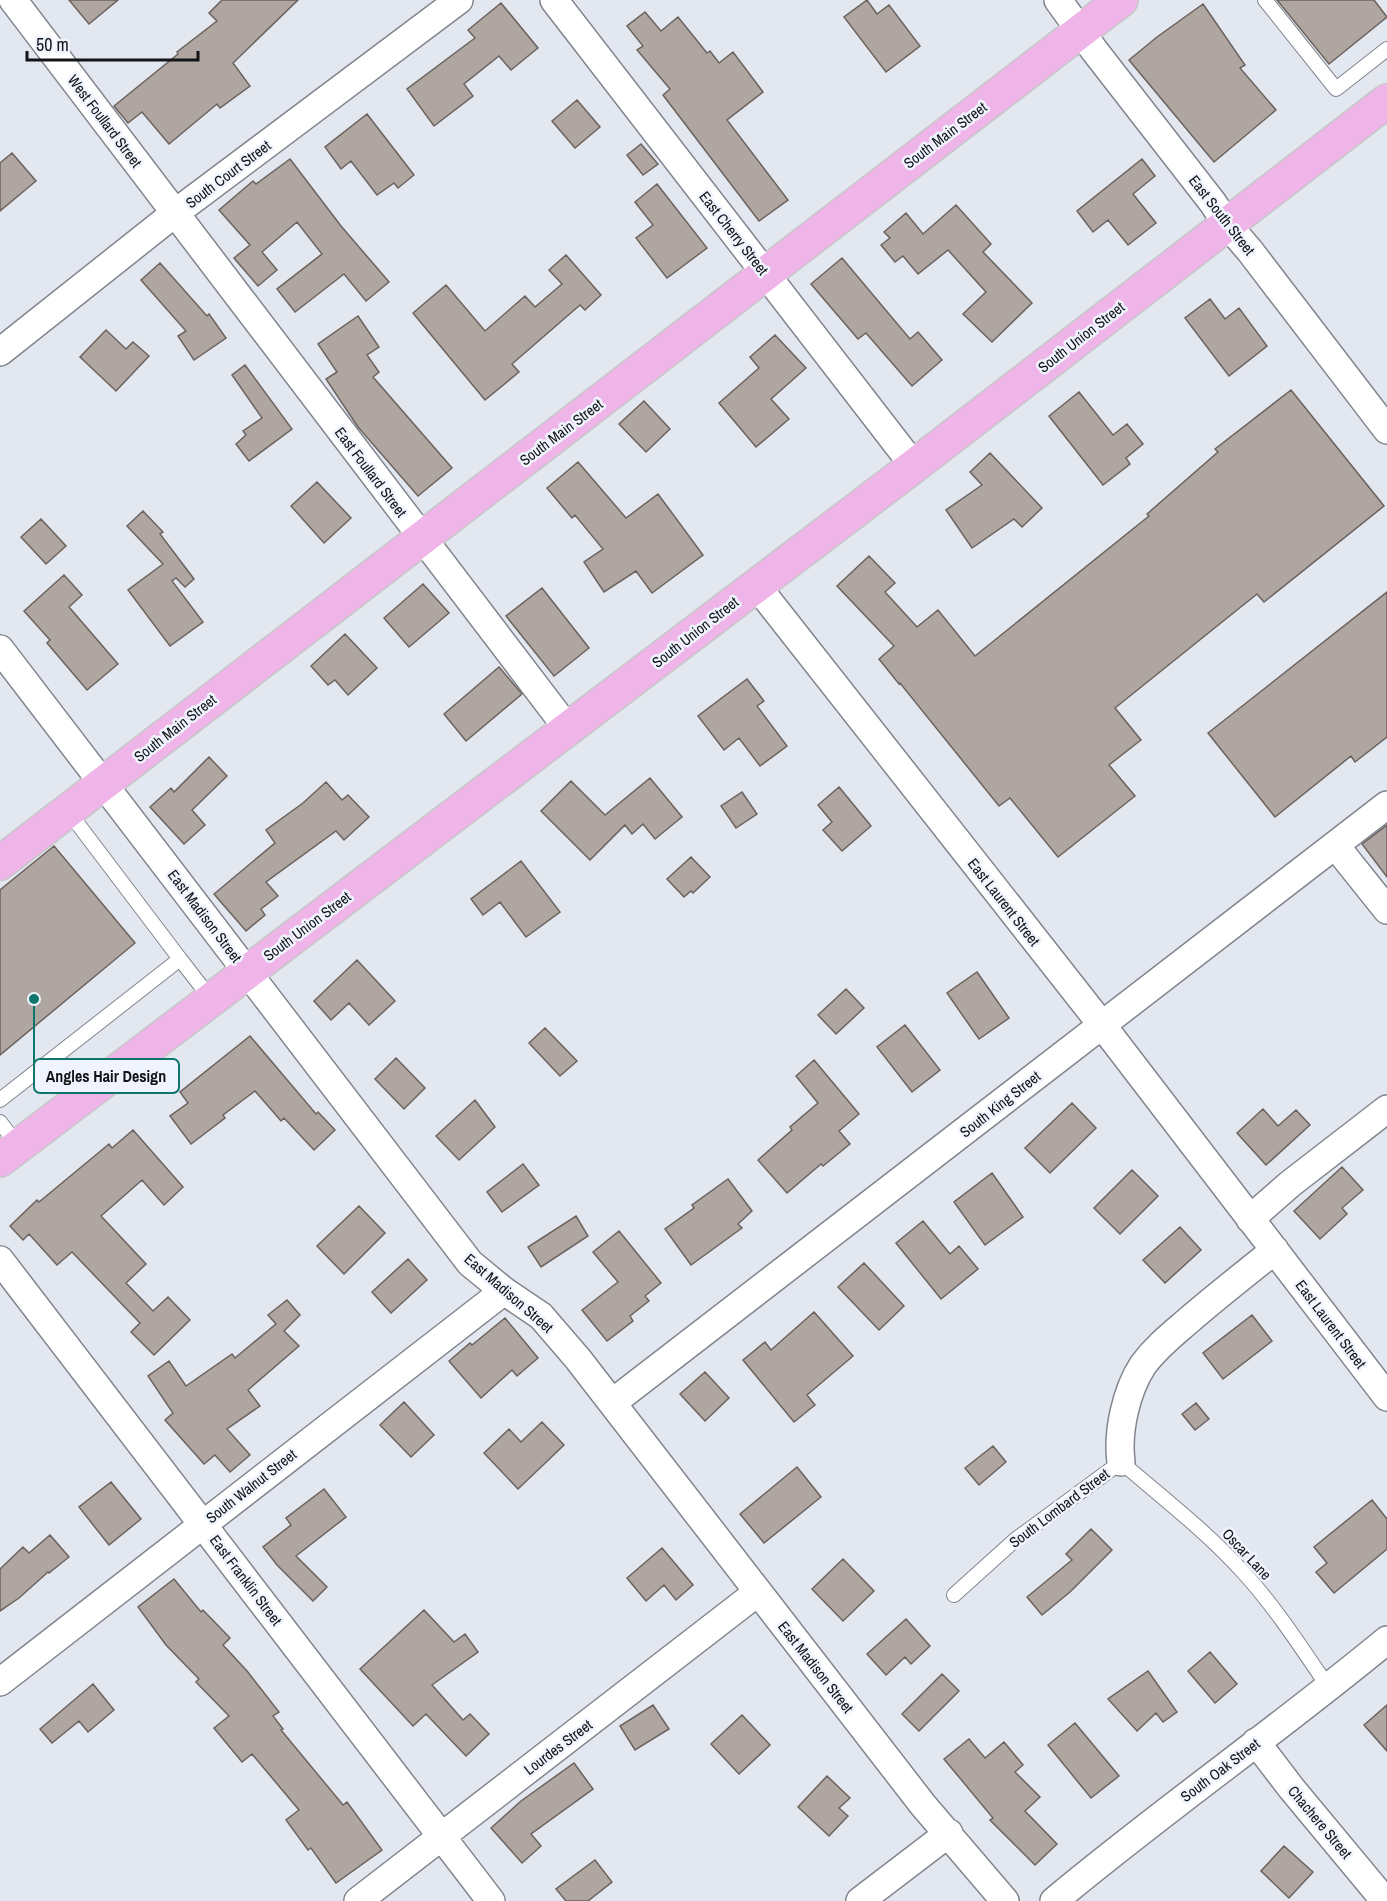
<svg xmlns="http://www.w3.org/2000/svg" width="1387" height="1901" font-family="'Archivo Narrow',sans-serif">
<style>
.building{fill:#b0a6a1;stroke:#6c625e;stroke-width:1.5}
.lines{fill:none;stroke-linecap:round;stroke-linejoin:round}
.service-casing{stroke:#81858e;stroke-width:16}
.minor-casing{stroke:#81858e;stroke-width:30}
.primary-casing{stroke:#c6c7c7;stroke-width:36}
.service{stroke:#fff;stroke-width:14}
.minor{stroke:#fff;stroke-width:27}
.primary{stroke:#efb5e8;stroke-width:33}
.labels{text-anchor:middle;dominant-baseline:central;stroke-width:5;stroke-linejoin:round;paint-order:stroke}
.street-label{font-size:15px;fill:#121417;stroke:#eff4fe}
.leader{fill:none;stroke:#0f766e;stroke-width:2}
.callout-dot{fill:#0f766e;stroke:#eff4fe;stroke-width:2}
.callout{fill:#eff4fe;stroke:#0f766e;stroke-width:2}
.callout-label{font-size:16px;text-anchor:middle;font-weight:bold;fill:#121417}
</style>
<rect width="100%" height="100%" fill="#e2e7f0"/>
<path class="building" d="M69,0H118L89,24Z
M222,0H298L233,63L250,86L220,108L217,104L169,144L142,112L128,123L114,106L178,54L177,52L217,21L209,13Z
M867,0L877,14L889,5L920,46L886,72L844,17Z
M1277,0H1374L1387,17L1329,64Z
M501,3L538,48L511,70L499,56L464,84L473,96L434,126L407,89L475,38L468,30Z
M1203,4L1245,65L1240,68L1276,110L1214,162L1129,60L1157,37Z
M645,12L661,31L678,17L707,53L710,51L719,63L733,52L763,92L727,120L788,200L759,221L663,95L670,89L637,50L643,46L627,26Z
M577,100L600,127L575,148L552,121Z
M367,114L414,175L398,188L394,183L377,195L351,161L341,169L325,147Z
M641,144L658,164L643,175L627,155Z
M12,153L36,181L0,211V163Z
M290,159L341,226L389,282L366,301L344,274L295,312L277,289L322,254L297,222L262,252L277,270L258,286L234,258L250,245L219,210L253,181L256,184Z
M1142,159L1155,176L1133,194L1156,223L1128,245L1108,220L1093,232L1077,211Z
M657,184L707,248L667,278L636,238L653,225L635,202Z
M956,205L991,244L983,252L1032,303L992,342L963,314L986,292L948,250L918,274L903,256L895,262L881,245L890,238L884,232L906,213L923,234Z
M566,255L601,295L585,310L580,305L512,364L519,372L485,400L413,313L446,285L485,331L525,296L535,307L562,284L549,270Z
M842,258L910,339L918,332L942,360L912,386L866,333L858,339L811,284Z
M160,263L207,316L209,314L226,338L194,360L178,336L186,331L141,280Z
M1210,299L1225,319L1239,308L1267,346L1229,376L1185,318Z
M358,316L379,347L367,355L379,372L373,377L452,468L418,496L358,427L326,379L337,372L318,344Z
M106,330L126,349L133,342L149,356L116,391L80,357Z
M775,335L806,368L771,399L789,419L756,447L719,403L759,368L750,357Z
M245,365L292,429L249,461L236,444L246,435L243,431L262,418L232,375Z
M1291,390L1384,506L1264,602L1257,594L1115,708L1141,740L1109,765L1135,796L1058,857L1010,798L999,806L900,683L899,684L879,659L894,646L837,586L869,556L895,583L885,592L917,627L938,610L975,656L1149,516L1147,514L1218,452L1215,449Z
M1079,392L1113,435L1127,424L1143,444L1126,458L1130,464L1103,485L1049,416Z
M644,401L670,429L646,452L619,424Z
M990,453L1042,508L1022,527L1014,519L972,548L946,510L982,485L970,472Z
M578,462L626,518L658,494L703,555L652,593L636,571L604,592L584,562L603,549L575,515L572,518L547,488Z
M317,482L351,518L324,543L291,506Z
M143,511L163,532L160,534L194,579L185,587L176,578L172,581L203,622L170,646L128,590L163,564L127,526Z
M41,519L66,546L46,564L21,537Z
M64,575L82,595L69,607L118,664L87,690L47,643L50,640L24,611Z
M423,584L449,613L409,647L384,618Z
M542,588L589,648L554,676L506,616Z
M1387,592V737L1355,762L1351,756L1275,817L1208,733Z
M345,634L377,668L348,695L335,680L328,685L311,666Z
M499,667L522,694L466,741L444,714Z
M747,679L764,701L757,706L787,746L760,766L739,738L724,750L698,716Z
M209,757L227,776L192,810L205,825L184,844L150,807L171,788L174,792Z
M650,778L682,817L655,839L643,824L632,834L625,825L590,860L541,811L571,781L605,815Z
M326,782L342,800L348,795L369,817L344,840L336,831L266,882L278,896L261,909L265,915L246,931L214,894L275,843L266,830L303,803Z
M839,787L871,826L842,851L823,830L832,822L818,805Z
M742,792L757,814L736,828L721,806Z
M1387,825V877L1362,844Z
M54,846L135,943L0,1055V890Z
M691,857L710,877L693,893L691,891L684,897L667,879Z
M521,861L560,912L526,937L500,902L483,915L471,899Z
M357,960L395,1001L369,1025L349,1003L331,1020L314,1001Z
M977,972L1009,1018L979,1039L947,993Z
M846,989L864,1008L836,1034L818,1015Z
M905,1025L940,1070L912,1092L877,1047Z
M545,1028L577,1061L560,1076L529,1043Z
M250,1036L316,1114L318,1112L335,1130L314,1150L284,1118L281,1121L255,1091L223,1115L225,1118L191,1144L170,1116L188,1103L180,1092Z
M396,1058L425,1088L404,1109L375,1079Z
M814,1060L859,1114L839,1131L850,1144L823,1166L821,1164L787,1193L758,1160L792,1130L790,1127L818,1103L796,1076Z
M475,1100L495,1127L459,1160L436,1136Z
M1072,1103L1096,1128L1050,1173L1025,1148Z
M1263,1109L1278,1126L1296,1110L1310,1125L1266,1165L1237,1133Z
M133,1130L183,1187L164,1205L142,1180L101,1216L146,1264L126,1283L153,1311L168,1297L190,1320L154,1355L131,1332L140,1323L72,1252L57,1265L29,1234L23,1240L10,1226L37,1200L39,1202L109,1144L112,1148Z
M523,1164L539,1185L502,1212L487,1192Z
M1342,1167L1363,1190L1342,1208L1347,1214L1320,1239L1294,1211Z
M1132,1170L1158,1196L1120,1234L1094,1208Z
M992,1173L1023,1217L985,1245L954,1202Z
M728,1179L752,1211L738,1224L742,1228L691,1265L665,1229L694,1208L692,1205Z
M359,1206L385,1233L344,1274L317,1246Z
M576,1216L588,1236L541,1267L528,1247Z
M923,1221L950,1254L959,1246L978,1269L941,1299L896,1243Z
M1180,1227L1201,1250L1165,1283L1143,1260Z
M619,1231L661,1283L645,1296L649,1301L630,1316L633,1321L607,1341L582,1310L618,1282L593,1252Z
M408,1259L427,1280L391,1313L372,1292Z
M864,1263L904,1306L879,1330L838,1287Z
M287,1300L300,1315L284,1331L299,1346L248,1390L260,1406L227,1429L250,1455L230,1472L215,1455L204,1464L165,1420L173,1413L148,1376L169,1361L186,1386L232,1354L235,1358L276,1324L268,1315Z
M814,1312L853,1356L807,1395L815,1405L794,1422L743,1360L765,1342L771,1350Z
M1252,1315L1272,1341L1223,1379L1203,1353Z
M505,1318L538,1358L517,1376L512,1370L481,1398L449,1361L470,1343L472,1345Z
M705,1372L729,1398L705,1421L680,1394Z
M404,1402L434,1435L411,1457L380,1425Z
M1196,1403L1209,1419L1195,1430L1182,1414Z
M542,1422L564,1445L518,1489L484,1453L509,1429L521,1442Z
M993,1446L1006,1462L979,1485L965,1468Z
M797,1467L821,1497L764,1543L740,1514Z
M111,1482L141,1519L109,1545L79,1507Z
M324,1489L346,1517L296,1556L327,1587L313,1601L277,1565L263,1547L291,1525L286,1518Z
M1372,1500L1387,1519V1549L1334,1593L1316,1572L1327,1563L1314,1547Z
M1091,1529L1112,1550L1070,1592L1042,1615L1027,1597L1072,1560L1066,1554Z
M50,1535L69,1557L49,1573L48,1572L19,1598L0,1611V1569L23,1547L29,1553Z
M662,1548L693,1585L676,1600L664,1585L646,1601L627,1578Z
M843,1559L874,1591L843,1621L812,1589Z
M174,1579L201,1612L203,1610L230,1638L223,1645L247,1671L279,1712L273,1716L283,1729L281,1730L343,1805L347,1802L382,1850L336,1883L311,1848L308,1850L286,1820L299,1810L252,1754L242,1762L214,1728L229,1716L196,1682L199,1679L166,1645L138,1607Z
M424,1610L454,1642L465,1634L478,1652L432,1685L463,1720L470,1714L489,1734L466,1756L426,1714L413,1726L360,1669Z
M906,1619L930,1646L911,1664L905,1657L886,1675L867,1654Z
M1210,1652L1237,1684L1215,1703L1188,1671Z
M1148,1671L1177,1712L1163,1722L1156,1713L1137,1731L1108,1699Z
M942,1674L959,1691L919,1731L902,1714Z
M93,1684L114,1710L88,1732L79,1721L52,1743L40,1729Z
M653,1705L669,1729L635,1750L620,1726Z
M1387,1705V1751L1364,1725Z
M742,1715L770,1745L739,1774L711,1744Z
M1075,1723L1119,1776L1091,1798L1048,1745Z
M969,1739L985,1758L1004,1742L1023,1765L1015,1772L1040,1797L1025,1811L1057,1844L1035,1865L990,1820L993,1818L944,1759Z
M574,1763L593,1789L531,1834L541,1846L522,1863L491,1828L521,1801Z
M827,1776L850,1798L839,1808L848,1816L829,1836L798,1807Z
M1284,1846L1313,1872L1289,1898L1261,1871Z
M595,1860L612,1882L588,1901H566L556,1889Z"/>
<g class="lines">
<defs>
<path id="service" d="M1265,0L1336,89L1387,49
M180,959L211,999
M0,1100L180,959L68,811
M0,1122L18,1146
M954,1595L1015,1540L1121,1462C1163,1498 1207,1532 1244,1573C1276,1608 1302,1649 1329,1688"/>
<path id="minor" d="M13,0L568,729
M554,0L914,466
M1058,0L1094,50L1213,203L1226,223L1250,251L1387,430
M0,352L175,213L459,0
M756,585L1102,1025L1387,1397
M0,649L470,1263L504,1291L541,1316L578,1359L923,1805L1005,1901
M1335,845L1387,910
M1250,1219L1290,1184L1387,1109
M0,1260L491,1901
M612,1403L1387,805
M1121,1462C1117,1432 1126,1391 1143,1365C1156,1347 1173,1334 1189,1320C1217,1296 1246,1273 1275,1250
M0,1682L504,1291
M1256,1742L1292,1789L1385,1901
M358,1901L758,1592
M860,1901L949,1833
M1054,1901C1162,1811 1278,1730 1387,1640"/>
<path id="primary" d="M0,863L1121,0
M0,1160L914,466L1387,101"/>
</defs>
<use href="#service" class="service-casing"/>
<use href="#minor" class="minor-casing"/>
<use href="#primary" class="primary-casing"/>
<use href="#service" class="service"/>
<use href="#minor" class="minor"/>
<use href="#primary" class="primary"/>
</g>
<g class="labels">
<g class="street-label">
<text transform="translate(105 121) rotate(53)">West Foullard Street</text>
<text transform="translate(945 135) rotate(-37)">South Main Street</text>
<text transform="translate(228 174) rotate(-37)">South Court Street</text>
<text transform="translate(1222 215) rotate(52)">East South Street</text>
<text transform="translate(734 233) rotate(52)">East Cherry Street</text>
<text transform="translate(1081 337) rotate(-38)">South Union Street</text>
<text transform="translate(561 432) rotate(-37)">South Main Street</text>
<text transform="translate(371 472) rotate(53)">East Foullard Street</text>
<text transform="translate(695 632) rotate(-38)">South Union Street</text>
<text transform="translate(175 728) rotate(-38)">South Main Street</text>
<text transform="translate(1004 902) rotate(52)">East Laurent Street</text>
<text transform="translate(205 916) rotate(53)">East Madison Street</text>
<text transform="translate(307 926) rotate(-37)">South Union Street</text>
<text transform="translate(1000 1104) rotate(-38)">South King Street</text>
<text transform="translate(509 1293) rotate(41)">East Madison Street</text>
<text transform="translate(1331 1324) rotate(53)">East Laurent Street</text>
<text transform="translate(251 1486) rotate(-38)">South Walnut Street</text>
<text transform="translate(1059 1508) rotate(-37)">South Lombard Street</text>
<text transform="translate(1247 1554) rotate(47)">Oscar Lane</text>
<text transform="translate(246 1580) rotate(53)">East Franklin Street</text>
<text transform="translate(816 1667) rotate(52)">East Madison Street</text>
<text transform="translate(558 1747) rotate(-37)">Lourdes Street</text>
<text transform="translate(1220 1770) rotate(-37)">South Oak Street</text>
<text transform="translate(1320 1822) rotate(50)">Chachere Street</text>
</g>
</g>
<path class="leader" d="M34 999L34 1076"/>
<circle class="callout-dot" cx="34" cy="999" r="6"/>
<rect class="callout" x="34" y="1059" width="145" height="34" rx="6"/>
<g class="callout-label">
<text x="106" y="1082">Angles Hair Design</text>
</g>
<path d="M27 51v9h171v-9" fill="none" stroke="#121417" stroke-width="3"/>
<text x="36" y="51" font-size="18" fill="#121417" stroke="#eff4fe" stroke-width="4.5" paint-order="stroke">50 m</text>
</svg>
